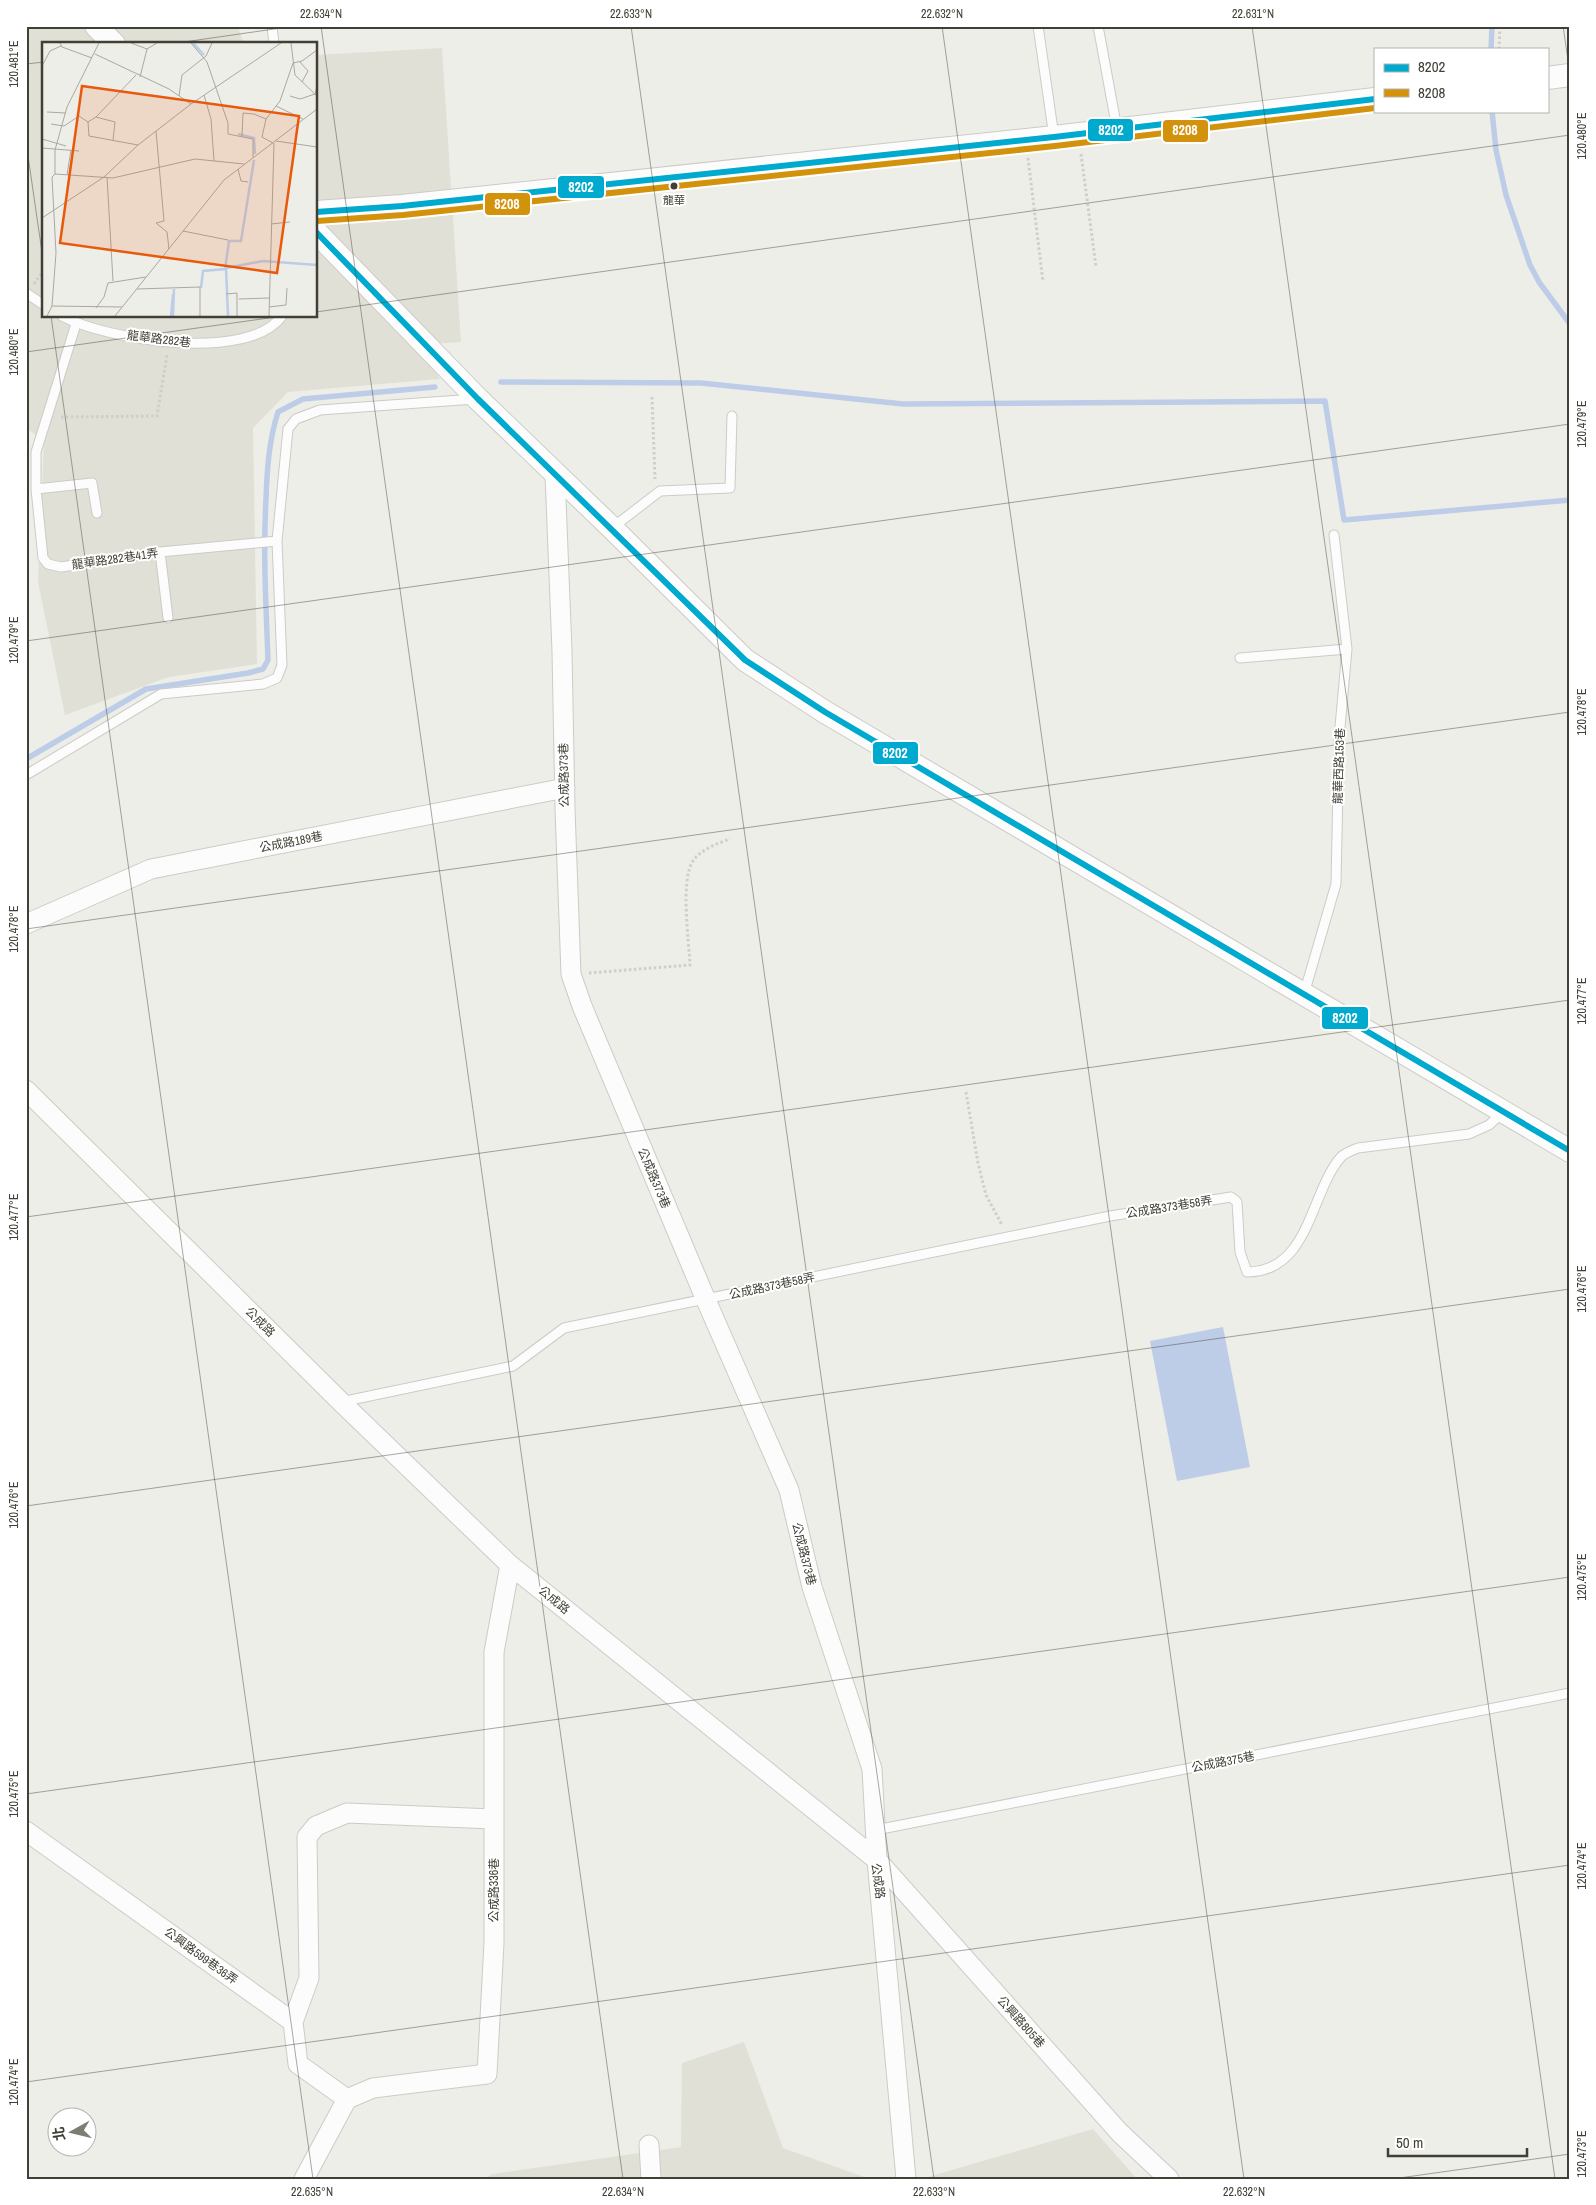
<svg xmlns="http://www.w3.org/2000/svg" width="1596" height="2205" font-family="'Archivo Narrow','Noto Sans TC',sans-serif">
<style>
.residential{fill:#e1e0d6}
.water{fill:#bdcde8}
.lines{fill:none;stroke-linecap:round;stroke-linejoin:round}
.stream{stroke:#bdcde8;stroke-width:5.5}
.service-casing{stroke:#cccbc6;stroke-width:11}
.minor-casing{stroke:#cccbc6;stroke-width:21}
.tertiary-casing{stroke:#cccbc6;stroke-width:24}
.path{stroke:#cfceca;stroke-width:3;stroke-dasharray:2.5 2.5;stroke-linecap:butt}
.service{stroke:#fcfcfc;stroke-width:9}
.minor{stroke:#fcfcfc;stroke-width:19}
.tertiary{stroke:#fcfcfc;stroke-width:22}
.bus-1-casing{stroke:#fff;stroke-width:10}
.bus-2-casing{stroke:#fff;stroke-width:10}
.bus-1{stroke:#00a9ce;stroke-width:6}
.bus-2{stroke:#d3920b;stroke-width:6}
.ticks{fill:none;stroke:#424036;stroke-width:1;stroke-opacity:0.45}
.bus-dot{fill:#424036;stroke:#fff;stroke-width:2}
.labels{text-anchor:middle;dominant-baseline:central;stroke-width:4;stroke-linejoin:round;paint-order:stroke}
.bus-label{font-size:11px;fill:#424036;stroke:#fff}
.street-label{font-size:12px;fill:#424036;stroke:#fff}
.inset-river{fill:none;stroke:#bdcde8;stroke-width:2.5}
.inset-road{fill:none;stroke:#a9a8a1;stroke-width:1}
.view{fill:#e8590c;fill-opacity:0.15;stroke:#e8590c;stroke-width:2.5}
.inset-edge{fill:none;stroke:#424036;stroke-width:2.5}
.line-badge{stroke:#fff;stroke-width:2}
.badge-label{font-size:14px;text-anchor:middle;font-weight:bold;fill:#fff}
.neatline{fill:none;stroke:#424036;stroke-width:2}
.ticks-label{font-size:12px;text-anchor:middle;fill:#424036}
</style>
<rect width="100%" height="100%" fill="#eeeee8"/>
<path class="residential" d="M26,26H238L242,39L247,44H44V316H316V55L442,48L461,342L419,345L440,379L288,392L253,428L257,664L169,677L65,715L38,582L44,441L26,428Z
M744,2042L783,2148L870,2179H484L492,2174L681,2147L682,2063Z
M1093,2129L1137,2179H921Z"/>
<path class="water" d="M1223,1327L1250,1467L1177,1481L1150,1341Z"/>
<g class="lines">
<path class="stream" d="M1491,49L1492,26
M1492,111L1496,150L1506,195L1530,265L1539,282L1570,324
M501,382L701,383L903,404L1325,401L1344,520L1570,500
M26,759L146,689L248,673L263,669L268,660C266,606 263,553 266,499C267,469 269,440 278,412L303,399L435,387"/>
<defs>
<path id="service" d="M272,26L274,44
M1038,26L1054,137
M1098,26L1117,129
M26,293L44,305
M62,316C107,340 248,363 282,316
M76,324L36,452V489L43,558L48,564L61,567L160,552L277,541
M36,489L92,483L97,513
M612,528L660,491L730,488L732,416
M160,552L168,618
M1240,658L1347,649
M26,775L161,694L263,684L277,678L282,665L277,541L288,429L296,419L320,410L475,399
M1304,994L1336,884L1339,738L1347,649L1334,535
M341,1402L513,1366L564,1328L1110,1216L1231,1197L1237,1202L1240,1252L1247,1272C1310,1272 1310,1192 1341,1157C1345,1153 1353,1150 1358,1148L1469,1134L1489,1125L1503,1112
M876,1830L1570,1693"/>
<path id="minor" d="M555,474L562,651L565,809L571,974L582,1006L706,1300L789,1490L812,1587L872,1769L877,1860L906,2179
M26,924L151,869L565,788
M26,1090L341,1402L510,1565L877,1860L1120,2133L1169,2179
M26,1831L293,2022L298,2064L347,2099
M293,2022L309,1978L307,1837L316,1826L347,1813L493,1819
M347,2099L373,2088L487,2074L494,1943V1652L510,1565
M649,2145L651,2179
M304,2179L347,2099"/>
<path id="tertiary" d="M96,26L114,44
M1547,78L1570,75
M316,212L402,206L1054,137L1375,99
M316,232L478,399L612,528L745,660L825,712L1570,1151"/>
</defs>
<use href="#service" class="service-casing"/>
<use href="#minor" class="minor-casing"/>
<use href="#tertiary" class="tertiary-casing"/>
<path class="path" d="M1499,49L1500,26
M1081,154L1096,267
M1028,158L1043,282
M34,284L44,270
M652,397L655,479
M61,417L157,416L167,355
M589,973L690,965C689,941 680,880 693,861C700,850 718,843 730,839
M966,1092L978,1163L986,1195L1002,1225"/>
<use href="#service" class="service"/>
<use href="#minor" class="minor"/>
<use href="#tertiary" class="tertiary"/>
<defs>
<path id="bus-1" d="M316,212L402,206L1054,137L1375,99
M316,232L478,399L745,660L825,712L1570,1151"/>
<path id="bus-2" d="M317,221L403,215L1055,146L1375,108"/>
</defs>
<use href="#bus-1" class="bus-1-casing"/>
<use href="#bus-2" class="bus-2-casing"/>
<use href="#bus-1" class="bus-1"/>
<use href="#bus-2" class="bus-2"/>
</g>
<path class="ticks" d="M321,26L623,2179M631,26L934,2179M942,26L1244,2179M1252,26L1555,2179M1563,26L1570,74M170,44L295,26M26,64L44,62M26,142L44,266M316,312L1570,135M51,316L313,2179M26,352L283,316M26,641L1570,424M26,929L1570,712M26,1217L1570,1000M26,1506L1570,1289M26,1794L1570,1577M26,2082L1570,1865M1392,2179L1570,2154"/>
<circle class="bus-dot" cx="674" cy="186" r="4.5"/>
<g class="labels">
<g class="bus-label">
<text x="674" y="200">龍華</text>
</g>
<g class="street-label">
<text transform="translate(159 339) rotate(7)">龍華路282巷</text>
<text transform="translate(115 559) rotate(-8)">龍華路282巷41弄</text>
<text transform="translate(1339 766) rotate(-88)">龍華西路153巷</text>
<text transform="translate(564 775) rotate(-91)">公成路373巷</text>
<text transform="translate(291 842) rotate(-11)">公成路189巷</text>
<text transform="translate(654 1178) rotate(67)">公成路373巷</text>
<text transform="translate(1169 1207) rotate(-9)">公成路373巷58弄</text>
<text transform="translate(772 1286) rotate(-12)">公成路373巷58弄</text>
<text transform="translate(260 1322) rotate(45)">公成路</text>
<text transform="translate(804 1554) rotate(76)">公成路373巷</text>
<text transform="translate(554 1600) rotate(39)">公成路</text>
<text transform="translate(1223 1762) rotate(-11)">公成路375巷</text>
<text transform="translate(878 1881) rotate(82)">公成路</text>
<text transform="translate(494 1890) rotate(-90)">公成路336巷</text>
<text transform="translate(201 1956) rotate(36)">公興路599巷36弄</text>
<text transform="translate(1021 2022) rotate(48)">公興路805巷</text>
</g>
</g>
<g transform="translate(42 42)">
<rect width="275" height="275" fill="#eeeee8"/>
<path class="inset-river" d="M151,1L162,13M196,92L212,96L213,112M159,246L161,229L183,227L187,199H199L212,118M129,274L131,252M131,274L132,247M186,274L184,226L221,219L275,223"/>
<path class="inset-road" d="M18,1L20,5L50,16M89,1L105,7M149,1L165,20L186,81V92L211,97V115M249,1L253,33L275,54M53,12L127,47L149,62M258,20L266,29L260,40M0,24L8,9L19,4M98,35L105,7L115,1M162,53L169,77L172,119M137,54L140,33L164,14L170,1M248,54L258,57L273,52L275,44M234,64L261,77M5,70L24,71M54,75L73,80L71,98M46,80L54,75L94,33M46,80L47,94L96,103M9,82L22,84L37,74L46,80M114,89L122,179L114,181L125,190L127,207M200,94L201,71L212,72L224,77M0,97L24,104M234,99L275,105M231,101L220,95L224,77L238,59L251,21L260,19L275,8M0,106L37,109M196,127L199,139L206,140M13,132L71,136L153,117L202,122M25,133L29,108M65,135L71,239M0,176L62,135L96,103L149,62L239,1M229,182L248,180M141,189L186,198M95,247L158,245V274M184,252L195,251V274M197,257L227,256M10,264L80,265M227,265L244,263L245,246M54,266L62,255L66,241L104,235M5,274L10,264L14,211L10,135L13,132V108L25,65L57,1M73,274L182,138L275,67M227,274L232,101"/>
<path class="view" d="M40,44L257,74L235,231L18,201Z"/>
<rect width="275" height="275" class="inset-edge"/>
</g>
<g class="line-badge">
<rect x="1087" y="118" width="47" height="24" rx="5" fill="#00a9ce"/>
<rect x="1162" y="119" width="47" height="24" rx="5" fill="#d3920b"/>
<rect x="557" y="175" width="48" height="24" rx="5" fill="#00a9ce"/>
<rect x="484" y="192" width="47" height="24" rx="5" fill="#d3920b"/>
<rect x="872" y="741" width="47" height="24" rx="5" fill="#00a9ce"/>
<rect x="1321" y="1006" width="48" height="24" rx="5" fill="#00a9ce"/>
</g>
<g class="badge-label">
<text x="1111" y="135">8202</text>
<text x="1185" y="135">8208</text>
<text x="581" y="192">8202</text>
<text x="507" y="209">8208</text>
<text x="895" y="758">8202</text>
<text x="1345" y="1023">8202</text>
</g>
<rect width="1596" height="2205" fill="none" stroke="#ffffff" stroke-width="55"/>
<rect x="1374" y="48" width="175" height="65" fill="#ffffff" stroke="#b3b3af"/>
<rect x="1384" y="64" width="25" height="8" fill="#00a9ce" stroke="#b3b3af"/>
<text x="1418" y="72" font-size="15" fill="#424036">8202</text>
<rect x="1384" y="89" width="25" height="8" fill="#d3920b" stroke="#b3b3af"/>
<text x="1418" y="98" font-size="15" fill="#424036">8208</text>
<g transform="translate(72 2132) rotate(262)"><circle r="24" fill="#ffffff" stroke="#b3b3af"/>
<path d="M0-4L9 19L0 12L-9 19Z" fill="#7e7d74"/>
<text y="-8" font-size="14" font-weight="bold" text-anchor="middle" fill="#424036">北</text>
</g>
<path d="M1388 2148v8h139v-8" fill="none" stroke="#424036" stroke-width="2.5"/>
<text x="1396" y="2148" font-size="15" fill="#424036" stroke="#ffffff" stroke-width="4" paint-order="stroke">50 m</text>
<rect x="28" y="28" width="1540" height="2150" class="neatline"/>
<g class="ticks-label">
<text x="321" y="18">22.634°N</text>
<text x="631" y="18">22.633°N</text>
<text x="942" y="18">22.632°N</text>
<text x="1253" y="18">22.631°N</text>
<text transform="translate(14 64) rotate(-90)" y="4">120.481°E</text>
<text transform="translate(1582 136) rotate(-90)" y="4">120.480°E</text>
<text transform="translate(14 352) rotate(-90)" y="4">120.480°E</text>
<text transform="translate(1582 424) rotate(-90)" y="4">120.479°E</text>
<text transform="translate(14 640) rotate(-90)" y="4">120.479°E</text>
<text transform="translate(1582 712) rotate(-90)" y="4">120.478°E</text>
<text transform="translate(14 929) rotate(-90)" y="4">120.478°E</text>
<text transform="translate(1582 1001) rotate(-90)" y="4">120.477°E</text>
<text transform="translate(14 1217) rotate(-90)" y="4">120.477°E</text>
<text transform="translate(1582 1289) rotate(-90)" y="4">120.476°E</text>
<text transform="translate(14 1505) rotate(-90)" y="4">120.476°E</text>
<text transform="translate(1582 1577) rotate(-90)" y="4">120.475°E</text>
<text transform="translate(14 1794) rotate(-90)" y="4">120.475°E</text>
<text transform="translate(1582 1866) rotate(-90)" y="4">120.474°E</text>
<text transform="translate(14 2082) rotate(-90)" y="4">120.474°E</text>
<text transform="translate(1582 2154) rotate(-90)" y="4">120.473°E</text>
<text x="312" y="2196">22.635°N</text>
<text x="623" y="2196">22.634°N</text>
<text x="934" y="2196">22.633°N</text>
<text x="1244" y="2196">22.632°N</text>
</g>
</svg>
